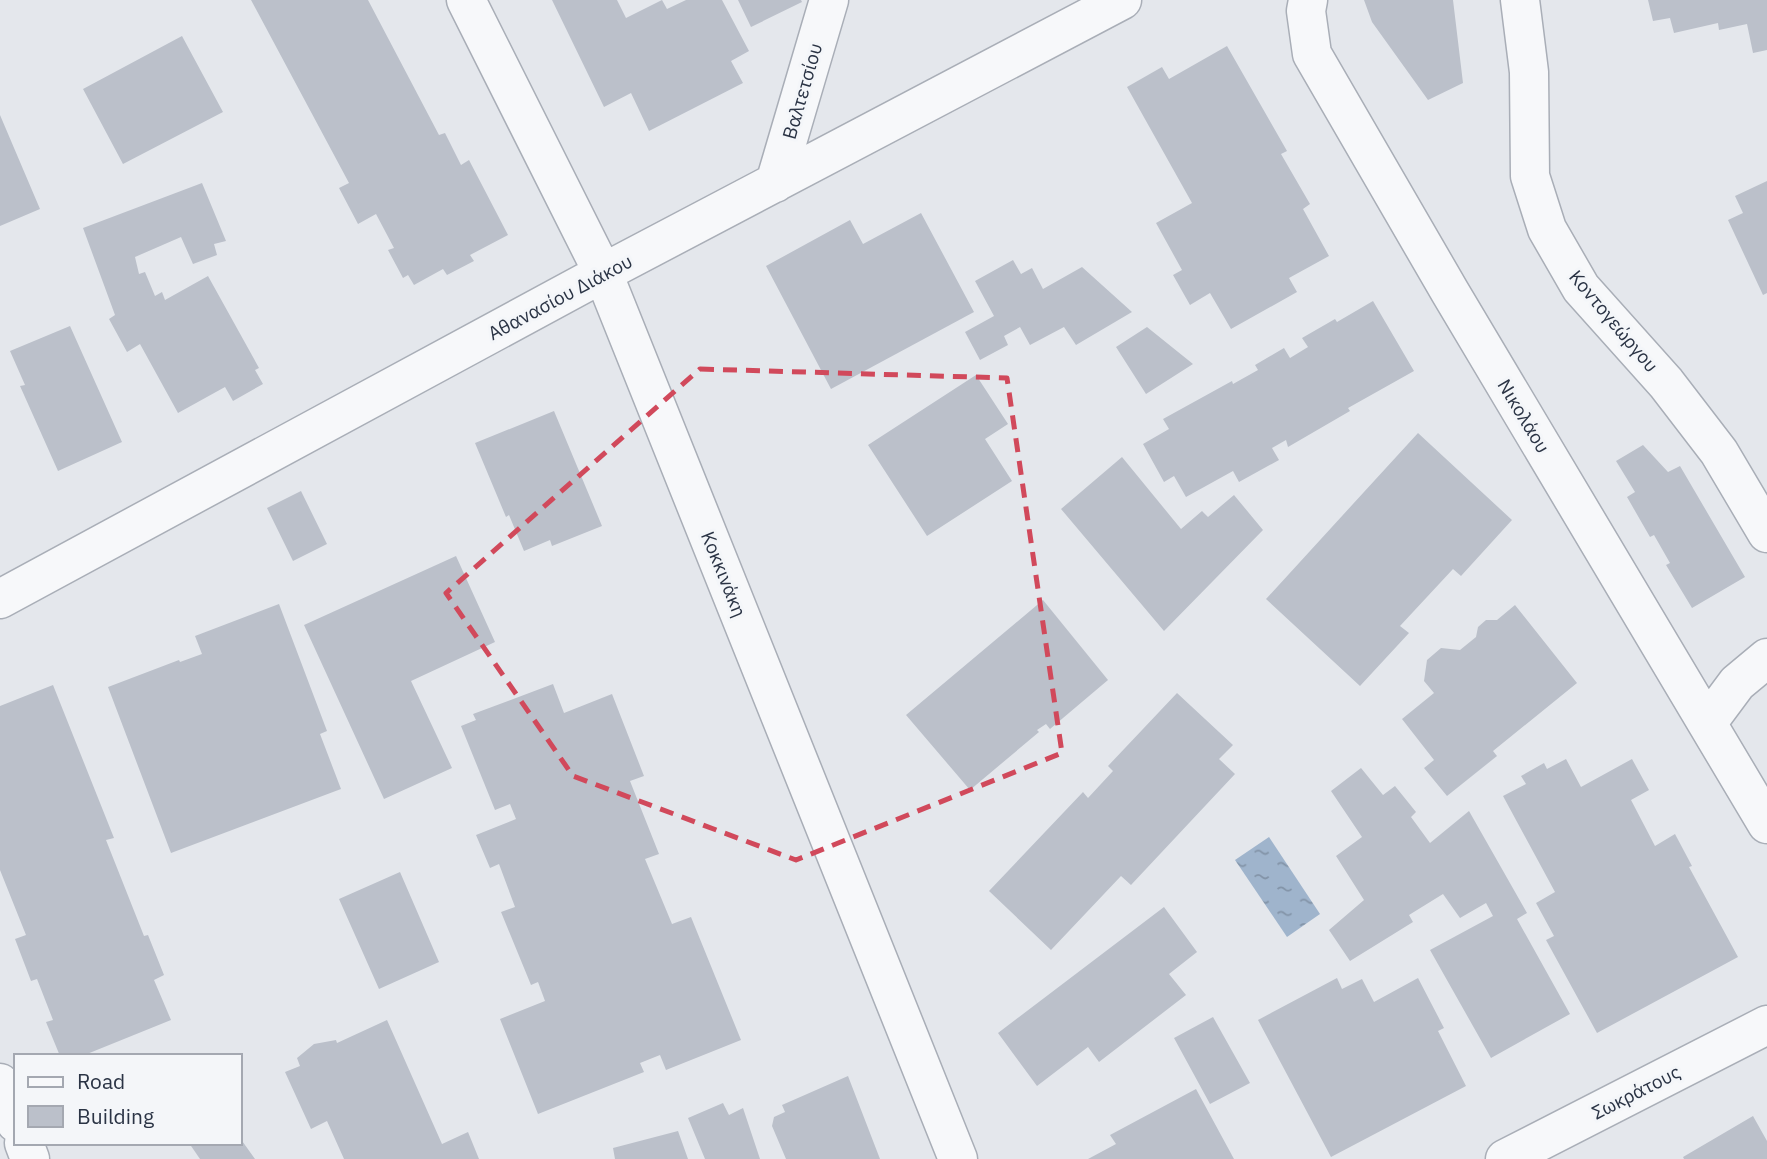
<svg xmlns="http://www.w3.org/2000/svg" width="1767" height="1159" font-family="'IBM Plex Sans',sans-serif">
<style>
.water{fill:url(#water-ripples)}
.building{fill:#bbc0ca}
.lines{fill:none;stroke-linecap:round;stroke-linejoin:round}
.street-casing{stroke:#a9aeb7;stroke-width:41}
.street{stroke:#f7f8fa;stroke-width:38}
.marked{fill:none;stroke:#d1495b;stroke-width:5;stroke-dasharray:14 9;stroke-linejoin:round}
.labels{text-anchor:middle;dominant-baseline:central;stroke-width:6;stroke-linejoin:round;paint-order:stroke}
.street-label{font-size:19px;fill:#2b3445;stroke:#f4f6f9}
</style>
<defs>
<pattern id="water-ripples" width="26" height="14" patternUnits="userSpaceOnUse" patternTransform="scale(1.75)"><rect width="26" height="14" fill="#9fb4cc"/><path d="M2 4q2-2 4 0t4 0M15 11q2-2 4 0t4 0" fill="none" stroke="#8293a7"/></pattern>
</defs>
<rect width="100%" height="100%" fill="#e4e7ec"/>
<path class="water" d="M1269,837L1320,914L1287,937L1235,860Z"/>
<path class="building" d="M251,0H368L439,135L445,133L461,165L469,160L508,235L470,255L474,261L447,275L443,269L414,285L408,275L403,278L388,250L394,248L376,214L358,224L339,188L349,183Z
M552,0H617L626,18L662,0L667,9L686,0H722L749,51L731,61L743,83L649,131L631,93L604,107Z
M738,0H801L802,2L751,27Z
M1364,0H1453L1463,83L1428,100L1372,22Z
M1648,0H1767V50L1753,53L1747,24L1719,30L1718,23L1674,33L1670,18L1653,21Z
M182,36L223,112L123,164L83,89Z
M1227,46L1287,151L1281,154L1310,204L1303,209L1329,256L1289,278L1297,292L1231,329L1210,293L1190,305L1173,275L1182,270L1156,223L1192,203L1127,87L1162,67L1169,79Z
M0,115L40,209L0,226Z
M1767,181V293L1763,295L1728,220L1743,213L1735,196Z
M202,183L226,241L214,244L217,255L193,264L181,237L135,257L139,274L145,272L155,296L162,292L165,300L208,276L259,368L255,370L263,384L233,401L225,387L178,413L140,344L127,352L109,319L115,315L83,228Z
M921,213L974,312L831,389L766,266L850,220L863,244Z
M1013,260L1021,274L1032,268L1043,289L1082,267L1132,312L1076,345L1064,327L1030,345L1020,327L1004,336L1008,345L980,360L965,332L994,316L975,281Z
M1373,301L1414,371L1348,408L1350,411L1288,447L1286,440L1272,448L1279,460L1239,482L1233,471L1186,497L1174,476L1164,482L1143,444L1169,429L1163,419L1232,381L1233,384L1258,370L1255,365L1284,348L1290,358L1308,347L1302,338L1335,319L1337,322Z
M70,326L122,442L58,471L20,386L25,385L10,351Z
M1147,327L1193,364L1146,394L1116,347Z
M976,375L1008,424L985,439L1012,481L927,536L868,445Z
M554,411L602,526L552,546L550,540L524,551L509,515L506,517L475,443Z
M1418,433L1512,520L1461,576L1453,569L1400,626L1409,633L1360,686L1266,599Z
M1643,445L1668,472L1680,466L1745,577L1692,608L1666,565L1670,563L1654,535L1650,537L1627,497L1635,492L1616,461Z
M1122,457L1181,529L1202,511L1208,517L1234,495L1263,530L1164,631L1061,509Z
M301,491L327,544L293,561L267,508Z
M456,556L495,642L411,681L452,768L384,799L304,625Z
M1043,600L1108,680L1050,729L1046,724L1037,730L1039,732L970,790L906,715Z
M279,604L327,731L320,734L341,789L171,853L108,687L179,660L180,662L202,654L195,636Z
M1515,605L1577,683L1493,751L1497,756L1447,796L1424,768L1434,760L1402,719L1434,693L1424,681L1427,660L1441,648L1460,650L1476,637L1478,627L1486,620H1497Z
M553,684L564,713L612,694L644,776L630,781L659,854L645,859L672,924L691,917L741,1040L666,1070L660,1055L640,1063L644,1072L538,1114L500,1019L545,1001L538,982L531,985L501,912L515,907L499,864L490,868L476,835L516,819L510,804L495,810L461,726L476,720L473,714Z
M53,685L114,838L106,840L144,936L148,935L164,975L154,980L171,1020L82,1056H60L46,1022L53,1020L37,979L31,981L15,939L26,935L0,870V706Z
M1177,693L1233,745L1219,759L1235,774L1131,885L1121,876L1051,950L989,891L1083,792L1088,798L1113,771L1108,766Z
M1566,759L1581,787L1632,759L1649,790L1631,800L1655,846L1675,834L1692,866L1689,867L1738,957L1597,1033L1546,940L1554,936L1536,903L1555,892L1503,796L1526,784L1521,776L1544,763L1547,769Z
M1361,768L1383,795L1395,786L1416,812L1411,817L1430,843L1469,811L1527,913L1517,919L1570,1014L1491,1058L1430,950L1493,916L1486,903L1460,918L1443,894L1409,915L1413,922L1350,961L1329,930L1364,900L1336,856L1362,837L1331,791Z
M400,872L439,962L379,989L339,899Z
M1164,907L1197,952L1169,974L1186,995L1099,1062L1088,1047L1037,1086L998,1033Z
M1337,978L1342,989L1362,979L1374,1002L1418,978L1444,1028L1438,1031L1466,1086L1331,1157L1258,1020Z
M1213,1017L1250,1083L1210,1104L1174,1038Z
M387,1020L442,1144L468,1132L479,1159H344L327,1121L311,1129L285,1072L300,1066L297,1058L314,1044L336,1040L337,1043Z
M848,1076L880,1159H786L772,1126L774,1117L785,1112L782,1105Z
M1196,1089L1234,1159H1088L1116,1144L1110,1135Z
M723,1103L729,1115L743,1108L760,1159H705L688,1118Z
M1753,1116L1767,1141V1159H1684L1683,1157Z
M678,1131L688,1159H615L613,1148Z
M240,1138L255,1159H200L189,1143H240Z"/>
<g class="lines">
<defs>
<path id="street" d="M466,0L603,273L958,1159
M1308,0L1306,11L1312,54L1450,292L1767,824
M1520,0L1529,72L1530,176L1547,229L1581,288L1666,383L1719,452L1767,533
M775,183L829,0
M0,599L603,273L1122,0
M1708,722L1737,683L1767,658
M0,1083L16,1123
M24,1143L30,1159
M1505,1159L1767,1025"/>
</defs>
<use href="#street" class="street-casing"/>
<use href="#street" class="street"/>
</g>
<path class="marked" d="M700,369L1007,378L1062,753L796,860L573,776L446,593Z"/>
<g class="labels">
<g class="street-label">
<text transform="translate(802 91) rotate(-74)">Βαλτετσίου</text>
<text transform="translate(560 297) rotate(-28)">Αθανασίου Διάκου</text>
<text transform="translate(1614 321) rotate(50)">Κοντογεώργου</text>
<text transform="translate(1524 416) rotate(59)">Νικολάου</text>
<text transform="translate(724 574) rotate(68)">Κοκκινάκη</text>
<text transform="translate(1636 1092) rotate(-27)">Σωκράτους</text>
</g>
</g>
<rect x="14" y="1054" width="228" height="91" fill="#f4f6f9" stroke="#a4a8b1" stroke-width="2"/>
<rect x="28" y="1077" width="35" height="10" fill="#f7f8fa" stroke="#a4a8b1" stroke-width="2"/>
<text x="77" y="1089" font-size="21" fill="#2b3445">Road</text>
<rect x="28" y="1106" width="35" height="21" fill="#bbc0ca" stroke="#a4a8b1" stroke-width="2"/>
<text x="77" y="1124" font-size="21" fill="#2b3445">Building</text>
</svg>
